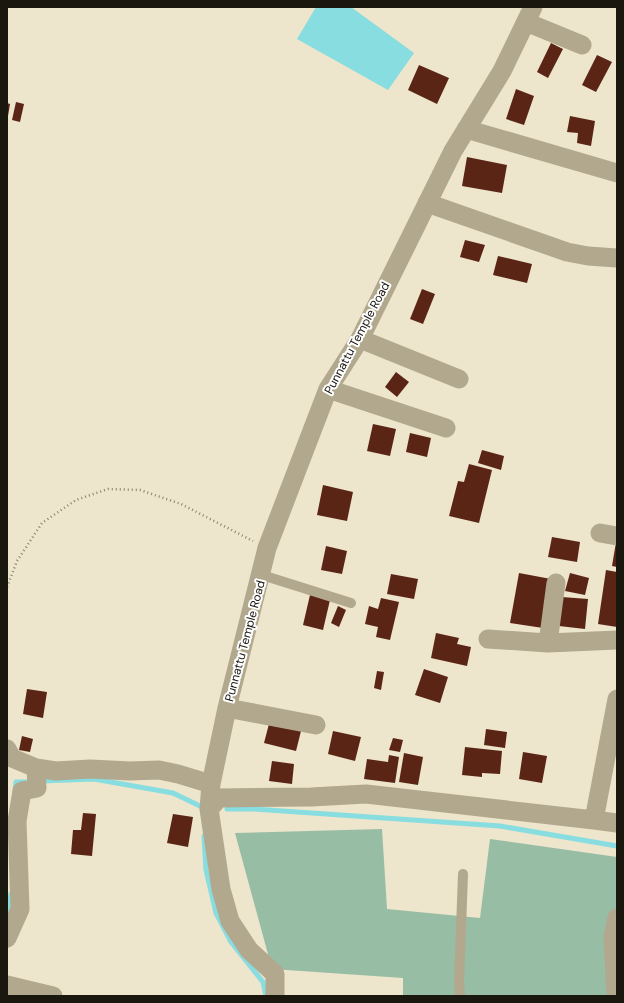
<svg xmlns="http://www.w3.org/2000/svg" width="624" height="1003" font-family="'DM Sans',sans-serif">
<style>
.green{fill:#98bda5}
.water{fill:#87dddf}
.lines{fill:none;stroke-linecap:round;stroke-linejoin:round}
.stream{stroke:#87dddf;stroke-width:5}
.building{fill:#5b2516}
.path{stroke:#878271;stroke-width:2.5;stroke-dasharray:1 3;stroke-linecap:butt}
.lane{stroke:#b2a88e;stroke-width:10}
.street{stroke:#b2a88e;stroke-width:19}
.labels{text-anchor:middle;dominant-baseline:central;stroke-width:4;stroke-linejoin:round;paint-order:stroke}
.street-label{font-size:12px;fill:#1a170f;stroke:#fff}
</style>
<rect width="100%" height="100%" fill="#ede5cc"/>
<path class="green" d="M382,829L387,909L480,918L490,839L617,857V996H403V978L272,969L235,833Z"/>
<path class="water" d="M316,7H351L414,53L388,90L297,39Z"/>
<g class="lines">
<path class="stream" d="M40,781L94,779L173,793L202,807L203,810
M15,790L16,782H26
M227,809H253L500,826L617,846
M204,836L206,870L216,913L231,942L263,982L266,996
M7,917L11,894"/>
</g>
<path class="building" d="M551,43L563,49L548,78L537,72Z
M597,55L612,62L596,92L582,85Z
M419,65L449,78L437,104L408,90Z
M516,89L534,96L524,125L506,119Z
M16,102L24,104L20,122L12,120Z
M7,103L10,104L8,116H7Z
M570,116L595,121L591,146L577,143L578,133L567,132Z
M467,157L507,165L502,193L462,186Z
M465,240L485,245L479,262L460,257Z
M498,256L532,264L527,283L493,275Z
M422,289L435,294L423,324L410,319Z
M396,372L409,382L397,397L385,387Z
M373,424L396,429L390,456L367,451Z
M410,433L431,438L427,457L406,452Z
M482,450L504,456L501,470L478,463Z
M469,464L492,470L479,523L449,516L458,481L464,482Z
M323,485L353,492L347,521L317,515Z
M552,537L580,542L577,562L548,557Z
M616,542H617V567L612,566Z
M326,546L347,551L342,574L321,570Z
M606,570L617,572V627L598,624Z
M519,573L551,579L543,628L510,623Z
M570,573L589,578L585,595L565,591Z
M391,574L418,579L414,599L387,594Z
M310,595L330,600L323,630L303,625Z
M562,597L588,599L585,629L559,626Z
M381,598L399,602L390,640L376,637L378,627L365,624L369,606L378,609Z
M338,606L346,610L339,627L331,623Z
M436,633L459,638L457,644L471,647L467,666L431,658Z
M424,669L448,677L440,703L415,695Z
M377,671L384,672L381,690L374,688Z
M27,689L47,692L43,718L23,714Z
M270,720L302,727L296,751L264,743Z
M486,729L507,732L505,748L484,745Z
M333,731L361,737L355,761L328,754Z
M22,736L33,739L30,752L19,750Z
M393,738L403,740L400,752L389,750Z
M465,747L502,751L500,774L482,773V777L462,775Z
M523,752L547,756L542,783L519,779Z
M404,753L423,757L418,785L399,782Z
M389,755L399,757L395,783L364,779L367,759L388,762Z
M272,761L294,764L292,784L269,781Z
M83,813L96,814L92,856L71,854L73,830H81Z
M173,814L193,817L188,847L167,843Z"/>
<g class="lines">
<path class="path" d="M7,587L17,561L42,523L76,500L108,489L140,490L181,504L253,541"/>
<path class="lane" d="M262,575L351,603
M460,996L459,983L463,874"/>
<path class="street" d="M526,22L582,45
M466,129L617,173
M427,203L567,252L588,256L617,258
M360,339L459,379
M328,389L446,428
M600,533L617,536
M488,639L548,643L617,640
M548,643L556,583
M227,708L316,725
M7,749L12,758L36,768L56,771L90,769L130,771L159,770L178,774L211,784
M209,809L219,798L311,797L366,794L594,820L617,823
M594,820L617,699
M7,938L20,909L17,821L22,791L37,788L36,768
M7,985L53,996
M275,996V974L249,950L230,921L221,889L209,809L211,784L227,708L267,548L328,389L360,339L453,151L502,71L533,7
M616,996L613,937L617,918"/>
</g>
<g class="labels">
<g class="street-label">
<text transform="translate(357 338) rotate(-62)">Punnattu Temple Road</text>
<text transform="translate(245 641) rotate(-75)">Punnattu Temple Road</text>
</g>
</g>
<rect width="624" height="1003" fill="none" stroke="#1a170f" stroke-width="16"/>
</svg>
